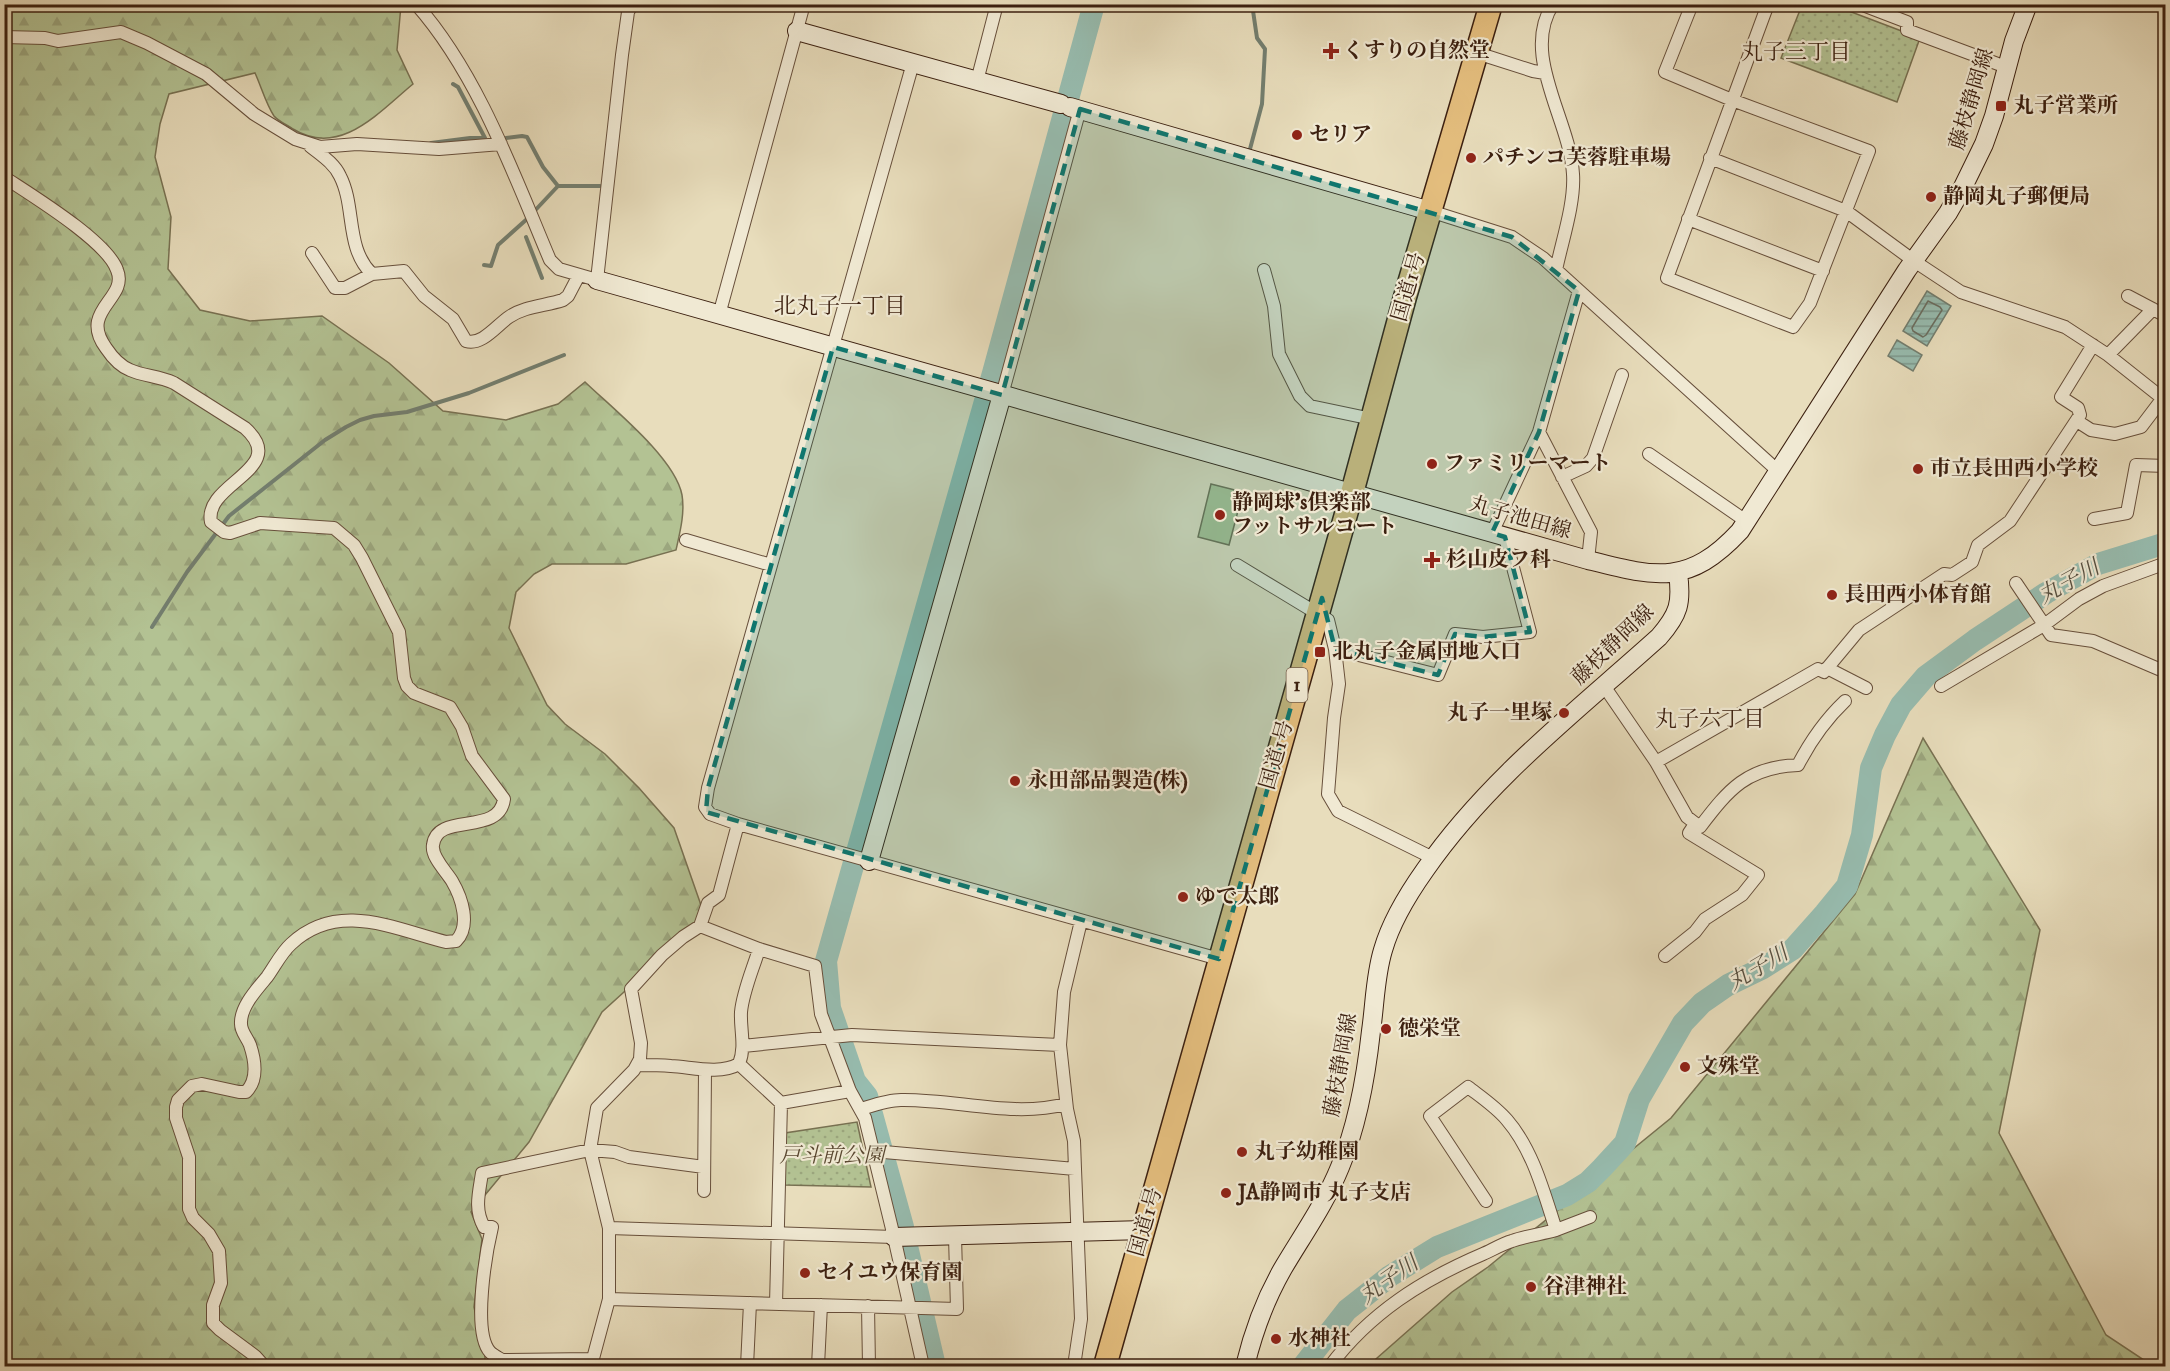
<svg xmlns="http://www.w3.org/2000/svg" width="2170" height="1371" font-family="'IM FELL DW Pica','Noto Serif JP',serif">
<style>
.grass{fill:#b3c293;stroke:#787152;stroke-width:1.5}
.forest{fill:url(#forest-firs);stroke:#787152;stroke-width:1.5}
.park{fill:url(#park-dots);stroke:#787152;stroke-width:1.5}
.water{fill:url(#water-rules);stroke:#737e6f;stroke-width:1.5}
.lines{fill:none;stroke-linecap:round;stroke-linejoin:round}
.shore{stroke:#6a6e60;stroke-width:1.5}
.stream{stroke:#737e6f;stroke-width:4}
.river{stroke:#97bcaf;stroke-width:22}
.street-casing{stroke:#674f3b;stroke-width:14}
.secondary-casing{stroke:#3c2010;stroke-width:20}
.highway-casing{stroke:#3c2010;stroke-width:25}
.street{stroke:#f0e9d3;stroke-width:12}
.secondary{stroke:#f0e9d3;stroke-width:18}
.highway{stroke:#e4be7e;stroke-width:22}
.marked{fill:#0f766e;fill-opacity:0.2;stroke:#0f766e;stroke-width:4.5;stroke-dasharray:12 8;stroke-linejoin:round}
.poi-dot{fill:#8f2418;stroke:#f0e9d3;stroke-width:2}
.labels{text-anchor:middle;dominant-baseline:central;stroke-width:4.5;stroke-linejoin:round;paint-order:stroke}
.shield{fill:#f0e9d3;stroke:#725c4a;stroke-width:1.5}
.shield-label{font-size:20px;font-weight:bold;fill:#3c2010}
.poi-label{font-size:21px;font-weight:bold;fill:#3c2010;stroke:#f0e9d3;text-anchor:start}
.street-label{font-size:21px;fill:#3c2010;stroke:#f0e9d3}
.park-label{font-size:21px;font-style:italic;fill:#5a4831;stroke:#f0e9d3}
.neighbourhood-label{font-size:22px;fill:#3c2010;stroke:#f0e9d3}
.water-label{font-size:22px;font-style:italic;fill:#574f40;stroke:#f0e9d3}
</style>
<defs>
<pattern id="forest-firs" width="22" height="20" patternUnits="userSpaceOnUse" patternTransform="scale(1.5)"><rect width="22" height="20" fill="#b3c293"/><path d="M5 1l3.5 6h-7zM16 11l3.5 6h-7z" fill="#9ba67e"/></pattern>
<pattern id="park-dots" width="8" height="8" patternUnits="userSpaceOnUse" patternTransform="scale(1.5)"><rect width="8" height="8" fill="#b3c293"/><path d="M2 2h.1M6 6h.1" fill="none" stroke="#9ba67e" stroke-width="1.8" stroke-linecap="round"/></pattern>
<pattern id="water-rules" width="6" height="5" patternUnits="userSpaceOnUse" patternTransform="scale(1.5)"><rect width="6" height="5" fill="#97bcaf"/><path d="M0 2.5h6" fill="none" stroke="#7c988d"/></pattern>
</defs>
<rect width="100%" height="100%" fill="#e8ddbc"/>
<filter id="stains"><feTurbulence type="fractalNoise" baseFrequency=".00333" numOctaves="4"/><feColorMatrix values="0 0 0 0 .2 0 0 0 0 .09 0 0 0 0 .02 0 0 0 .5 -.17"/></filter>
<radialGradient id="worn" r=".72"><stop offset=".6" stop-color="#630" stop-opacity="0"/><stop offset="1" stop-color="#630" stop-opacity=".3"/></radialGradient>
<path class="grass" d="M1211,484L1243,492L1229,545L1198,537Z"/>
<path class="forest" d="M5,5H401L397,50L413,84C379,112 340,158 293,129C287,125 278,121 274,116C266,104 261,86 255,73L169,94L160,124L155,157L171,217L168,269L200,310L250,321L322,316L389,363L443,411L506,420L558,404L585,382C612,408 675,458 682,495C685,513 680,532 676,550L626,564H552L534,574L516,592L509,628L547,705L565,724L605,754L639,788L674,828L702,908L696,922L657,962L602,1012L529,1142L471,1212L482,1239L474,1307L485,1356V1366H5Z
M1923,738L2040,930L1999,1133L2106,1335L2153,1366H1368L1452,1292L1488,1267L1671,1118L1855,894Z"/>
<path class="park" d="M1802,5H1833L1920,38L1897,102L1781,58Z
M857,1122L871,1187L785,1185V1133Z"/>
<path class="water" d="M1927,291L1951,306L1927,346L1903,331Z
M1897,340L1922,355L1913,371L1888,356Z"/>
<g class="lines">
<path class="shore" d="M1928,301L1940,307L1942,310L1926,335L1923,337L1913,331L1912,328Z"/>
<path class="stream" d="M506,138L522,136L527,137L543,167L558,186H600
M431,143L470,138H485L458,87L453,84
M1250,149L1262,104L1265,49L1257,38L1252,4
M526,237L542,278
M484,265L491,266L498,245L527,219L558,186
M152,627L187,572L229,516L325,440L346,427L360,420L374,416L407,412L469,393L564,355"/>
<path class="river" d="M903,1227L867,1096L855,1081L830,1008L826,961L993,373L1094,4
M907,1246L935,1366
M1303,1366L1347,1310L1390,1276L1437,1247L1567,1195L1588,1182L1602,1168L1625,1143L1639,1099L1683,1023L1702,1003L1728,985L1763,968L1793,949L1825,913L1847,886L1862,835L1871,768L1885,735L1901,705L1926,676L1975,640L2046,593L2098,564L2166,543"/>
<defs>
<path id="street" d="M416,4C478,74 514,175 550,260L559,269L597,280L622,55L628,12L632,4
M1553,4C1520,55 1570,119 1573,174C1575,203 1562,241 1556,270
M1692,4L1665,72L1732,100L1869,151L1810,303L1793,327L1667,278C1700,187 1734,96 1768,4
M1860,4L1907,22V30L2006,67
M4,37L45,38L58,41L121,32L147,43L206,74L254,114L295,139L320,147L357,144L439,149L501,144
M1477,53L1533,71L1545,73
M913,63L708,788L705,807L710,814L738,824L1219,959
M977,81L997,4
M310,146C321,155 334,163 340,176C356,207 345,248 372,274
M1710,158L1846,211L1914,261L1961,292L2065,327L2108,355L2166,401
M4,177C31,195 107,241 117,270C129,299 78,310 106,348C112,357 120,366 130,370C143,376 159,376 174,383L245,428C291,469 203,483 211,522L224,532L230,533L260,523L334,528L354,545L362,558L399,632L404,678L407,686L414,693L450,707L462,727L472,756L504,799C499,837 437,811 433,845C431,857 446,871 452,881C462,898 471,926 456,941L446,942C394,929 338,900 291,944C281,953 275,966 267,977C257,989 240,1007 241,1024C241,1032 247,1037 250,1045C255,1060 258,1080 246,1092H239L202,1084L192,1086L178,1100L176,1107V1118L189,1157V1209L193,1218L209,1234L219,1251L221,1283L213,1305V1323L220,1330L255,1356L264,1366
M1430,211L1512,237L1543,258L1778,471
M1688,219L1823,271
M312,253L335,288H345L372,274L404,271L424,296L453,319L466,341C482,346 497,325 509,317C525,306 545,306 563,300L568,296L579,275
M1264,270L1274,306L1279,354L1300,396L1310,406L1372,419
M2128,296L2166,316
M719,315L804,4
M2108,355L2153,309
M1002,395L1080,109
M2077,421L2091,430L2115,434L2141,427L2163,398
M1539,432L1591,532L1588,560
M1649,454L1746,521
M1562,477L1586,466L1593,458L1622,375
M2094,519L2127,513L2136,465L2166,466
M1492,533L1539,432L1579,291
M686,540L771,565
M1237,565L1328,620L1335,649L1339,684L1334,718L1328,794L1338,811L1433,858
M2016,583L2051,635L2093,641L2161,670L2166,673
M1335,649L1438,675L1455,634L1483,637L1530,632L1505,537
M1827,668L1866,688
M1604,686L1656,762L1687,817L1700,827C1729,789 1747,767 1798,765C1811,740 1825,720 1845,701
M1941,686L2044,625L2079,599L2103,586L2166,563
M1656,762L1818,669L1824,672L1859,630L1944,574L1952,575L1972,562L1978,545L2010,521L2080,415L2078,408L2061,397L2093,345
M700,926L759,949L815,966L821,1014L850,1091L865,1118L894,1237L923,1366
M1665,956L1695,932L1705,919L1742,895L1758,875L1689,833L1695,824
M743,1046L852,1035L1060,1045
M739,1064L781,1103L776,1304
M637,1065C648,1065 660,1065 671,1066C692,1067 719,1075 739,1064C746,1046 740,1030 741,1012C743,991 753,969 759,949
M781,1103L850,1091
M861,1109C874,1105 888,1100 901,1100C956,1099 1012,1118 1066,1104
M873,1151L1075,1169
M704,1191L705,1070
M1486,1201L1430,1116L1468,1087C1481,1097 1496,1107 1507,1120C1533,1150 1544,1193 1556,1230L1590,1217
M609,1228L894,1237
M609,1299L957,1309L955,1236
M868,1306L869,1366
M592,1359L502,1360C499,1358 493,1355 490,1352C472,1332 486,1252 492,1227H484C474,1209 479,1193 482,1173L590,1150L615,1152L629,1157L704,1167
M591,1366L609,1299V1228L590,1150L597,1108L634,1070L640,1059L641,1043L631,989L662,955L683,937L700,926L708,903L719,895L738,824
M747,1366L750,1303
M818,1366L821,1305
M1074,1366L1081,1319L1075,1169L1074,1141L1067,1109L1060,1045L1064,992L1081,921
M1330,1366C1370,1313 1422,1280 1483,1254C1492,1250 1502,1244 1512,1241C1526,1236 1542,1234 1556,1230"/>
<path id="secondary" d="M797,31L1061,104
M1070,107L1430,211
M597,280L1588,560C1655,577 1688,587 1740,531L1907,270L1948,213L1963,187L1984,144L1994,116L2014,41L2028,4
M869,861L1002,395
M894,1237L1144,1230
M1245,1366C1253,1333 1265,1300 1282,1270C1302,1236 1325,1204 1340,1167C1358,1124 1366,1077 1371,1031C1375,1004 1375,976 1383,950C1391,922 1408,894 1425,870C1488,779 1577,711 1659,637C1679,614 1682,603 1678,573"/>
<path id="highway" d="M1105,1366L1352,493L1405,297L1491,4"/>
</defs>
<use href="#street" class="street-casing"/>
<use href="#secondary" class="secondary-casing"/>
<use href="#highway" class="highway-casing"/>
<use href="#street" class="street"/>
<use href="#secondary" class="secondary"/>
<use href="#highway" class="highway"/>
</g>
<path class="marked" d="M1080,109L1512,237L1579,291L1539,432L1492,533L1505,537L1530,632L1483,637L1455,634L1438,675L1335,649L1322,598L1219,959L706,812L708,788L833,347L1002,395Z"/>
<g class="poi-dot">
<path d="M1328 42h6v6h6v6h-6v6h-6v-6h-6v-6h6z"/>
<rect x="1995" y="100" width="12" height="12" rx="3"/>
<circle cx="1297" cy="135" r="6"/>
<circle cx="1471" cy="158" r="6"/>
<circle cx="1931" cy="197" r="6"/>
<circle cx="1432" cy="464" r="6"/>
<circle cx="1918" cy="469" r="6"/>
<circle cx="1220" cy="515" r="6"/>
<path d="M1429 551h6v6h6v6h-6v6h-6v-6h-6v-6h6z"/>
<circle cx="1832" cy="595" r="6"/>
<rect x="1314" y="646" width="12" height="12" rx="3"/>
<circle cx="1564" cy="713" r="6"/>
<circle cx="1015" cy="781" r="6"/>
<circle cx="1183" cy="897" r="6"/>
<circle cx="1386" cy="1029" r="6"/>
<circle cx="1685" cy="1067" r="6"/>
<circle cx="1242" cy="1152" r="6"/>
<circle cx="1226" cy="1193" r="6"/>
<circle cx="805" cy="1273" r="6"/>
<circle cx="1531" cy="1287" r="6"/>
<circle cx="1276" cy="1339" r="6"/>
</g>
<g class="labels">
<rect class="shield" x="1286.5" y="668" width="21" height="34" rx="4.5"/>
<g class="shield-label">
<text x="1297" y="685">1</text>
</g>
<g class="poi-label">
<text x="1343" y="51">くすりの自然堂</text>
<text x="2013" y="106">丸子営業所</text>
<text x="1309" y="135">セリア</text>
<text x="1483" y="158">パチンコ芙蓉駐車場</text>
<text x="1943" y="197">静岡丸子郵便局</text>
<text x="1444" y="464">ファミリーマート</text>
<text x="1930" y="469">市立長田西小学校</text>
<text x="1232" y="503">静岡球's倶楽部<tspan x="1232" dy="24">フットサルコート</tspan></text>
<text x="1446" y="560">杉山皮フ科</text>
<text x="1844" y="595">長田西小体育館</text>
<text x="1332" y="652">北丸子金属団地入口</text>
<text x="1552" y="713" text-anchor="end">丸子一里塚</text>
<text x="1027" y="781">永田部品製造(株)</text>
<text x="1195" y="897">ゆで太郎</text>
<text x="1398" y="1029">徳栄堂</text>
<text x="1697" y="1067">文殊堂</text>
<text x="1254" y="1152">丸子幼稚園</text>
<text x="1238" y="1193">JA静岡市 丸子支店</text>
<text x="817" y="1273">セイユウ保育園</text>
<text x="1543" y="1287">谷津神社</text>
<text x="1288" y="1339">水神社</text>
</g>
<g class="street-label">
<text transform="translate(1972 99) rotate(-73)">藤枝静岡線</text>
<text transform="translate(1409 287) rotate(-74)">国道1号</text>
<text transform="translate(1520 518) rotate(16)">丸子池田線</text>
<text transform="translate(1613 645) rotate(-44)">藤枝静岡線</text>
<text transform="translate(1277 755) rotate(-74)">国道1号</text>
<text transform="translate(1341 1065) rotate(-80)">藤枝静岡線</text>
<text transform="translate(1146 1222) rotate(-74)">国道1号</text>
</g>
<g class="park-label">
<text x="832" y="1156">戸斗前公園</text>
</g>
<g class="neighbourhood-label">
<text x="1796" y="52">丸子三丁目</text>
<text x="840" y="306">北丸子一丁目</text>
<text x="1710" y="719">丸子六丁目</text>
</g>
<g class="water-label">
<text transform="translate(2069 582) rotate(-29)">丸子川</text>
<text transform="translate(1758 968) rotate(-31)">丸子川</text>
<text transform="translate(1389 1280) rotate(-35)">丸子川</text>
</g>
</g>
<rect width="2170" height="1371" fill="none" stroke="#e8ddbc" stroke-width="24"/>
<rect x="6" y="6" width="2158" height="1359" fill="none" stroke="#3c2010" stroke-width="3"/>
<rect x="12" y="12" width="2146" height="1347" fill="none" stroke="#3c2010" stroke-width="1.5"/>
<rect width="100%" height="100%" filter="url(#stains)"/>
<rect width="100%" height="100%" fill="url(#worn)"/>
</svg>
